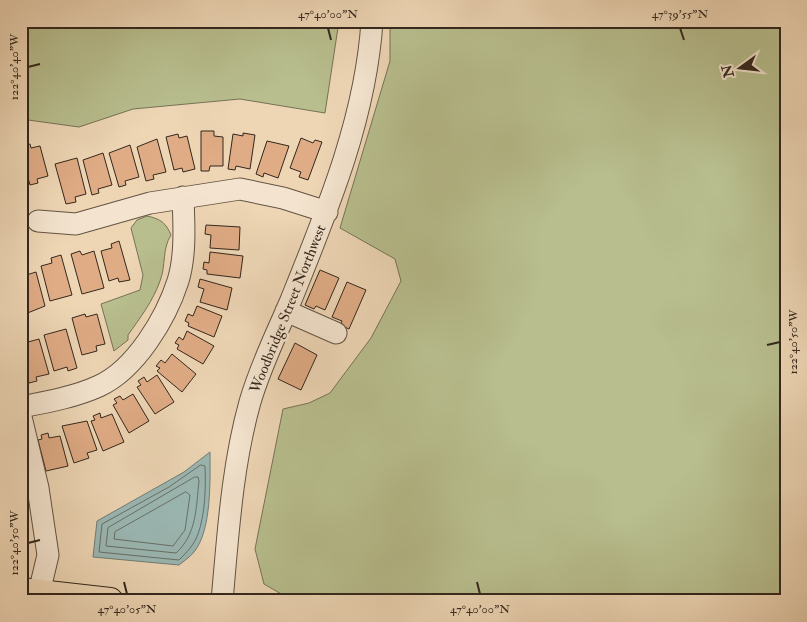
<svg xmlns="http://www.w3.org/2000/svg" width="807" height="622" font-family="'IM FELL Double Pica',serif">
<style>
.green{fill:#b8be8e;stroke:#767256}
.water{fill:#9bb8b4;stroke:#717e78}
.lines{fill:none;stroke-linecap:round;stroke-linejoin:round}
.shore{stroke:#677068;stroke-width:1}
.building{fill:#e0ac86;stroke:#33271d}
.minor-casing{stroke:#625343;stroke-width:23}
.major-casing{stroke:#33271d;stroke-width:28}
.minor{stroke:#f4e4cf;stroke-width:21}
.major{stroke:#eed6b5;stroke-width:26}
.ticks{fill:none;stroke:#33271d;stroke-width:2}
.labels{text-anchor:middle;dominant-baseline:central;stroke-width:5;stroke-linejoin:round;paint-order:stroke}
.street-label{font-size:15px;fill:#33271d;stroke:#f4e4cf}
.neatline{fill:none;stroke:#33271d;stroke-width:2}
.ticks-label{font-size:12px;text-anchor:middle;fill:#33271d}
</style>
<rect width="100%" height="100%" fill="#eed6b5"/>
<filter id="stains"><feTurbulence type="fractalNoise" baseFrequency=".004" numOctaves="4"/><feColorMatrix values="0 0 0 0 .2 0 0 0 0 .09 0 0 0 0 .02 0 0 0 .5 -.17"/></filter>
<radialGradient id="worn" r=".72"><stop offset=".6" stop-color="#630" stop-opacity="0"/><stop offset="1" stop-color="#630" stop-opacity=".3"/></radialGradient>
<path class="green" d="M21,21H339L325,113L240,99L133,109L79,127L21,119Z
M390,21H786V601H337L283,595L264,584L255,549L283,409L309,403L330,393L371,338L401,281L395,259L340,228L390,61Z
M147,216C161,219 166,223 171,235C162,249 166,266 160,281C153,301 140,318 128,335V340L114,351L101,304L140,290L143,275L131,228L137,220Z"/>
<path class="water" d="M210,452C210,479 212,530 194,552C190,557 184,561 179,565L93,557L97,521L184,472Z"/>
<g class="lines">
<path class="shore" d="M201,465L205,466C206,487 205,515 198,534C194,545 187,552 179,560L99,552L102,524L169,487Z
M195,477H198L199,481C196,507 197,534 176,553L106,546L108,528Z
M186,492L190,495L185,530L173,546L114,539L115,532Z"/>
</g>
<path class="building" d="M201,131H214V136L223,137V166H210L209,171H201Z
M243,133L255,135L250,169L236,166L235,170L228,169L233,134L243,136Z
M178,134L179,138L187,136L195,169L183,172L182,168L174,170L166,137Z
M301,138L313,143L315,140L322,142L308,180L299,177L301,172L290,168Z
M157,139L166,172L153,175L154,179L146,181L137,147Z
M267,141L289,146L278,178L264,173L263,177L256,174Z
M30,144L31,148L40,146L48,176L37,179L38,183L30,185L21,153V146Z
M130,145L139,177L125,181L126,185L119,187L109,153Z
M103,153L112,185L98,189L99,193L92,195L83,160Z
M77,158L86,194L75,197L76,202L66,204L55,164Z
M206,225L240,227L239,250L210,248L211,235L205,234Z
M119,241L130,280L119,282L118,278L109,281L101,251L112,248L111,244Z
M80,251L82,255L94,251L104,288L82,294L71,254Z
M210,252L243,256L240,278L207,274V270L203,269L204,262L209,263Z
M61,255L72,295L50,301L41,266L52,263L51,258Z
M320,270L339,278L325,310L316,306L314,309L305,305Z
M22,272L23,276L36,272L45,306L25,314L21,300Z
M200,279L232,288L227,310L200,302L204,289L198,287Z
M347,282L366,290L349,329L340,325L342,321L332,317Z
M197,306L222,316L214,337L188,326L189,323L185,321L188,314L193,316Z
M85,314L86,317L97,314L105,344L96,346L97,351L82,355L72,318Z
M66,329L77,368L68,371L67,367L54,371L44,335Z
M187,331L214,346L203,364L177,349L179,345L175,343L179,337L183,340Z
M39,339L49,374L36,377L37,381L29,383L21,355V344Z
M295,343L317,355L301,390L278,379Z
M172,354L196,374L182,392L157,371L160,368L156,366L161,360L165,363Z
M157,375L174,402L155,414L137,387L141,385L138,381L144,377L147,382Z
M133,394L149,421L129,433L113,405L117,403L114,399L120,396L123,400Z
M100,413L101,418L112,414L124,442L103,451L91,421L95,420L93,416Z
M87,421L97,450L87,453L89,458L74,463L62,426Z
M48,433L49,438L60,436L68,466L46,471L38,440L42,439L41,435Z"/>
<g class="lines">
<defs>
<path id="minor" d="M38,221L76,224L150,203L240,189L283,198L327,212
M286,311L336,333
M21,407C47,402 75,397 99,386C136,369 166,318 178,281C186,255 184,224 183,197
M21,417L38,488L48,555L39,593
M222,601C228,535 232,466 250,402C260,367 277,333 291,300C327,211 366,118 372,21"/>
<path id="major" d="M21,591L110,601"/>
</defs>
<use href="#minor" class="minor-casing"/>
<use href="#major" class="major-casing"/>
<use href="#minor" class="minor"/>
<use href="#major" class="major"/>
</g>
<path class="ticks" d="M328,28L331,40M680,28L684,40M28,67L40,64M767,345L780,342M28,543L40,540M124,582L127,594M477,582L480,594"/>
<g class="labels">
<g class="street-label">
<text transform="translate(288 309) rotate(-68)">Woodbridge Street Northwest</text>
</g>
</g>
<rect width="807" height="622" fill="none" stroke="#eed6b5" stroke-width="55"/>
<g transform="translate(740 68) rotate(255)" stroke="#f4e4cf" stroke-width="4" paint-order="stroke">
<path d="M0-4L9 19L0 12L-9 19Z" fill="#33271d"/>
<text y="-8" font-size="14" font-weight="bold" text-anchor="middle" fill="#33271d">N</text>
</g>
<rect x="28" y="28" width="752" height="566" class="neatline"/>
<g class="ticks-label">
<text x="328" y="18">47°40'00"N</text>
<text x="680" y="18">47°39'55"N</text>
<text transform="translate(14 67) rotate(-90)" y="4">122°40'40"W</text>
<text transform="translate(793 342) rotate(-90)" y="4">122°40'50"W</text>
<text transform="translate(14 543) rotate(-90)" y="4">122°40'50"W</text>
<text x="127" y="613">47°40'05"N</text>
<text x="480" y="613">47°40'00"N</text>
</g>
<rect width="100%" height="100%" filter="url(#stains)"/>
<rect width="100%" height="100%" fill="url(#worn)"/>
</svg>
